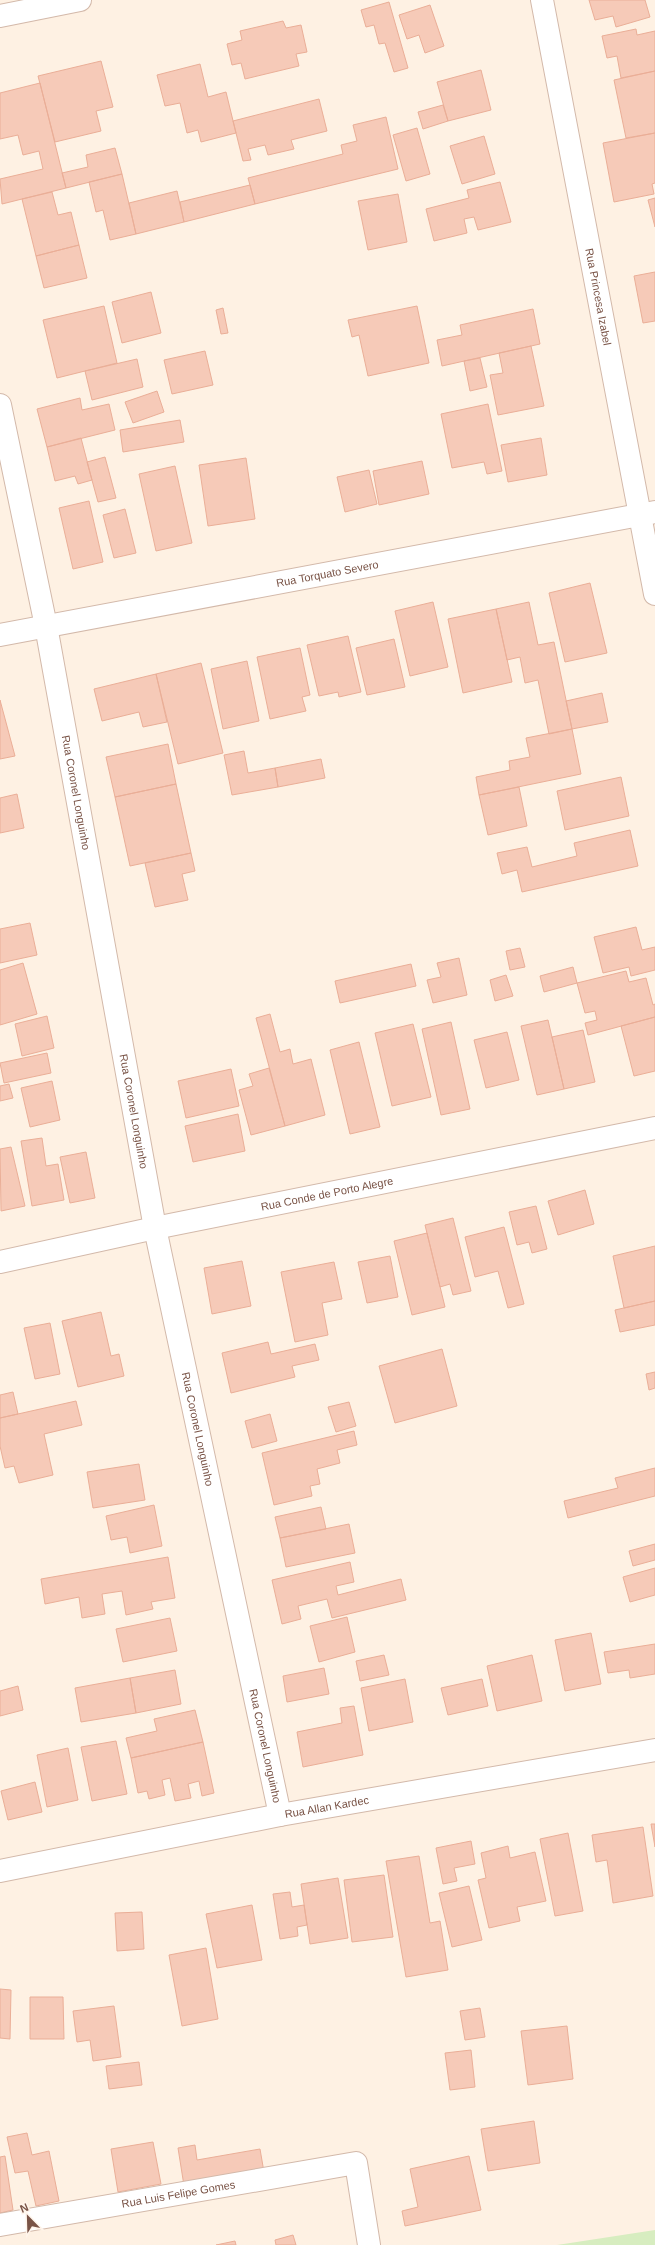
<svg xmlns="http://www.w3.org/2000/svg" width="655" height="2245" font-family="Arial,sans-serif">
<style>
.green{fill:#d7edc0}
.building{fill:#f6cab8;stroke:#eaae97}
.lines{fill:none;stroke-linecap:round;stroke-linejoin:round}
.minor-casing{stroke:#d3b9aa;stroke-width:24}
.minor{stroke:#fff;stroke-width:22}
.labels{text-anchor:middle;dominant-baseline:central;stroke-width:3;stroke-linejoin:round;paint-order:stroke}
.street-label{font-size:11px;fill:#795346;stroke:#fff5eb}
</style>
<rect width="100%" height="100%" fill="#fef1e3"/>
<path class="green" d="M655,2230V2245H557Z"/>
<path class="building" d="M589,0H645L650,17L616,27L613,16L595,20Z
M389,2L408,68L394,72L385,43L379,44L374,25L366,27L361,10Z
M430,5L444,46L425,53L419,35L407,39L399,15Z
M283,21L286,28L301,25L307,52L296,54L299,66L245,79L241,63L232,65L227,44L242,40L240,31Z
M636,29L637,35L655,31V71L621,78L617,56L607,58L602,36Z
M101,61L113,107L96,111L101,131L55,142L38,76Z
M200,64L208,97L226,92L236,133L201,142L198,130L187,133L180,103L165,106L157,75Z
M481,70L491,110L448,121L437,82Z
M655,71V133L626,138L614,80Z
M40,83L66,188L2,204L0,179L43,169L39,151L23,155L18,135L0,139V93Z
M319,99L327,131L291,140L294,149L268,155L265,145L248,149L251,160L243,161L233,121Z
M443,105L448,121L423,129L418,112Z
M386,117L398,169L255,204L248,178L343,154L341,145L357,141L353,125Z
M417,128L430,174L406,181L393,135Z
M655,133V183L652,184L654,194L614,202L603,143Z
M484,136L495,174L462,184L450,146Z
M115,148L122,174L66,188L62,173L88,167L86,155Z
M122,174L136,234L110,240L103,210L96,212L89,182Z
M500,182L511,222L478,230L474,217L464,219L467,233L434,241L426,209L469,198L467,190Z
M250,185L255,204L184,222L180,202Z
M177,191L184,222L136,234L129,203Z
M52,192L58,215L71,212L79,245L36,256L22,199Z
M398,194L407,242L368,250L358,201Z
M655,198V227L648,200Z
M79,245L87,278L44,288L36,256Z
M655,272V321L643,323L634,276Z
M151,292L161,333L122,343L112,302Z
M104,306L117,363L57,378L43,320Z
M417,306L429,363L368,376L359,335L352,337L348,320Z
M223,308L228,333L221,334L216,310Z
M533,309L540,344L442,366L437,340L462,335L460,325Z
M531,346L544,406L498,415L490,375L503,373L499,353Z
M205,351L213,385L172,394L164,360Z
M480,358L487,387L470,391L464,361Z
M137,359L143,387L92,400L85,371Z
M157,391L164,412L133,423L125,402Z
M80,398L82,410L109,404L115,430L47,447L37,409Z
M488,404L502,471L487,474L484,462L452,468L441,414Z
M180,420L184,442L123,452L120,430Z
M81,438L92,480L78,484L75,476L55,481L47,447Z
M541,438L547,475L508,482L501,445Z
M105,457L116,498L98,502L87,462Z
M246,458L255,519L208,526L199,465Z
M422,461L429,494L379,505L373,471Z
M175,466L192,543L156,551L139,474Z
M369,470L377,504L345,512L337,477Z
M89,501L103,562L73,569L59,508Z
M125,509L136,553L114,558L103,515Z
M590,583L607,653L565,662L549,593Z
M433,602L448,667L410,676L395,611Z
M529,602L538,645L554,642L572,729L549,734L538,680L525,683L520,657L507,660L496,609Z
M496,609L512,682L463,693L448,619Z
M348,636L361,692L339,697L338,692L319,696L307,645Z
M394,639L405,687L367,695L356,648Z
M300,648L310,695L302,697L306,711L270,719L257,657Z
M247,661L259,721L223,729L211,669Z
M201,663L223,753L178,764L156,674Z
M156,674L167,722L143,727L139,712L102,721L94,689Z
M602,693L608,722L572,729L566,701Z
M0,700L15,756L0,759Z
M572,729L581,774L479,795L476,777L510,770L509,761L530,757L526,738Z
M168,744L176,784L115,797L106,757Z
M244,751L248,773L275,768L278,787L232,795L224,755Z
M321,759L325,778L278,787L275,768Z
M621,777L629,816L565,830L557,791Z
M176,784L191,853L130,866L115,797Z
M519,787L527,826L488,835L479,795Z
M17,794L24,828L0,833V798Z
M630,830L638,866L522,892L517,870L502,874L497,853L527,847L532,867L577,856L574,843Z
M191,853L195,871L182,874L188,900L155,907L145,863Z
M30,923L37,955L0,963V929Z
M636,927L642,950L655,947V970L631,976L629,967L603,973L594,937Z
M520,948L525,967L510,970L506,951Z
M459,958L467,995L433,1003L427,980L441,977L437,963Z
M23,963L37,1014L0,1025V970Z
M411,964L416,986L340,1003L335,981Z
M573,967L577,983L544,992L540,976Z
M626,971L629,982L646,978L653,1005L655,1004V1017L588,1035L585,1023L597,1020L595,1011L585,1013L577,983Z
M506,975L513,996L495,1001L490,980Z
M270,1014L280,1052L290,1049L293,1064L311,1059L325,1115L285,1126L256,1018Z
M47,1016L54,1048L22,1056L15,1024Z
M655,1017V1071L634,1076L621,1026Z
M548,1020L564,1089L537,1095L521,1026Z
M451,1022L470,1109L441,1115L422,1029Z
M413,1024L431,1097L392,1106L375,1033Z
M583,1030L595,1082L564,1089L552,1037Z
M507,1032L519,1080L486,1088L474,1040Z
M359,1042L380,1127L350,1134L330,1050Z
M47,1053L51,1073L4,1083L0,1063Z
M269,1068L285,1126L251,1135L239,1090L253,1086L249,1074Z
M231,1069L239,1106L186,1118L178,1081Z
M52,1081L60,1120L30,1127L21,1088Z
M9,1084L13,1098L0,1101V1086Z
M238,1114L245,1151L193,1162L185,1126Z
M42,1138L46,1166L58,1164L64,1200L32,1206L21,1141Z
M11,1147L25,1206L1,1211L0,1149Z
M86,1152L95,1198L70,1203L60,1157Z
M585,1190L594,1224L558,1235L548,1201Z
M536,1206L547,1249L532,1253L529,1242L517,1245L509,1212Z
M453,1218L471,1291L453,1295L450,1284L440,1287L425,1225Z
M504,1227L524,1304L508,1308L498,1271L475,1277L465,1237Z
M427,1233L445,1307L412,1315L394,1241Z
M655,1246V1301L624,1308L613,1256Z
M390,1256L398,1297L367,1303L358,1262Z
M242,1261L251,1306L212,1314L204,1268Z
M334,1262L342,1299L322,1303L328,1335L295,1342L281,1272Z
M655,1301V1325L620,1332L615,1310Z
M101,1312L111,1356L119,1354L124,1376L78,1387L62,1321Z
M50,1323L60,1374L35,1379L24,1328Z
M268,1342L271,1354L315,1344L319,1360L292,1366L295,1377L231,1393L222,1353Z
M442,1349L457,1406L395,1423L379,1366Z
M655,1372V1388L649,1390L646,1374Z
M13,1392L18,1414L0,1418V1395Z
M76,1401L82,1425L44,1434L53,1475L19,1483L14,1466L5,1468L0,1446V1418Z
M349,1402L356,1426L336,1432L328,1407Z
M270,1414L277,1441L252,1448L245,1421Z
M354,1431L357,1445L337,1450L340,1463L317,1469L320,1484L310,1486L312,1496L274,1505L262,1453Z
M139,1464L145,1500L93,1508L87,1472Z
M655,1468V1496L568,1518L564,1501L618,1488L615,1478Z
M154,1505L162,1546L130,1553L127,1537L111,1540L106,1516Z
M321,1507L326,1529L280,1538L275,1517Z
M349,1524L355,1553L286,1567L280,1538Z
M655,1544V1560L633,1566L629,1551Z
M168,1557L175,1598L151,1602L153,1609L126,1615L122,1591L102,1594L105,1614L82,1618L79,1597L45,1604L41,1579Z
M350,1562L354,1582L336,1586L338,1595L401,1579L406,1600L332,1618L327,1599L298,1606L301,1619L282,1624L272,1580Z
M655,1568V1595L630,1602L623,1577Z
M347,1617L355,1652L319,1662L310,1626Z
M170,1618L177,1651L123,1662L116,1629Z
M591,1633L601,1684L565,1691L555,1640Z
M655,1644V1674L630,1678L629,1670L608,1673L604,1652Z
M384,1655L389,1675L360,1681L356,1661Z
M532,1655L542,1701L497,1711L487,1666Z
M324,1668L329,1694L287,1702L283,1676Z
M175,1670L181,1704L136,1713L130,1678Z
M130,1678L136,1713L81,1722L75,1688Z
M405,1679L413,1722L369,1731L361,1688Z
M482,1679L488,1706L448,1715L441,1688Z
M18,1686L23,1710L0,1716V1691Z
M354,1706L363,1755L303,1767L297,1732L342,1723L340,1708Z
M195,1710L203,1742L131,1758L126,1738L157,1731L154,1719Z
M116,1741L127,1794L92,1801L81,1747Z
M203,1742L214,1793L202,1796L199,1781L188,1784L191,1798L175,1801L170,1778L162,1780L165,1795L149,1799L147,1791L138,1793L131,1758Z
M68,1748L78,1800L47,1807L37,1755Z
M35,1782L42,1812L8,1820L1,1791Z
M651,1824H655V1847Z
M643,1827L653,1896L613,1903L607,1860L596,1862L592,1835Z
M568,1833L583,1911L555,1916L540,1839Z
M471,1841L475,1864L454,1868L457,1881L443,1884L436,1848Z
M508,1846L510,1858L535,1852L546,1901L517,1907L520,1921L489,1928L478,1880L486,1878L481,1853Z
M419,1856L430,1923L440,1921L448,1970L406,1977L386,1861Z
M384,1875L393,1937L352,1942L344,1880Z
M338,1878L348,1938L310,1944L301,1884Z
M469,1886L482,1940L452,1947L439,1893Z
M290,1892L292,1907L304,1905L307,1925L297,1927L298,1936L280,1939L273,1894Z
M252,1905L262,1960L217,1968L206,1914Z
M142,1912L144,1949L117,1951L115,1913Z
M206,1948L218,2019L182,2026L169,1955Z
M0,1989L11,1990L10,2039L0,2038Z
M30,1997H63L64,2039H30Z
M114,2006L121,2057L93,2061L90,2040L77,2042L73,2011Z
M480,2008L485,2037L465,2040L460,2011Z
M567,2026L573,2079L528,2085L521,2031Z
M471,2050L475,2087L450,2090L445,2053Z
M139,2062L142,2085L109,2089L106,2066Z
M534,2121L540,2163L488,2171L481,2129Z
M27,2133L32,2155L49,2151L59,2201L36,2206L28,2171L15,2173L7,2137Z
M153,2142L161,2184L118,2192L111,2149Z
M195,2145L197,2160L260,2149L265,2178L185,2192L178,2148Z
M5,2156L13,2210L0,2213V2157Z
M469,2156L481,2210L405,2226L402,2211L418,2207L410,2169Z
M293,2235L296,2245H276L275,2240Z
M235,2241L236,2245H216Z"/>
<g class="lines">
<defs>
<g id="minor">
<path id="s1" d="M542,0L655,594"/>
<path d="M0,16L80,0"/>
<path id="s2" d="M0,405L46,626L155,1228L280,1815"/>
<path id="s3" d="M0,635L655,512"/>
<path id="s4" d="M0,1262L155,1228L655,1128"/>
<path id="s5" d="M0,1871L280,1815L655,1750"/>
<path id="s6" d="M0,2225L356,2163L369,2245"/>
</g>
</defs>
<use href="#minor" class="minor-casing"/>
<use href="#minor" class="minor"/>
</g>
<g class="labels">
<g class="street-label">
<text stroke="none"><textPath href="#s1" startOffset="302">Rua Princesa Izabel</textPath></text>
<text stroke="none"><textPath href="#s3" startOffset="333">Rua Torquato Severo</textPath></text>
<text stroke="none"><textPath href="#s2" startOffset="395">Rua Coronel Longuinho</textPath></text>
<text stroke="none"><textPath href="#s2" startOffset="719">Rua Coronel Longuinho</textPath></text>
<text stroke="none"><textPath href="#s4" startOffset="334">Rua Conde de Porto Alegre</textPath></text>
<text stroke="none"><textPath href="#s2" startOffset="1043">Rua Coronel Longuinho</textPath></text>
<text stroke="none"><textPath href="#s2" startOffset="1367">Rua Coronel Longuinho</textPath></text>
<text stroke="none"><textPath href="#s5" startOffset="333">Rua Allan Kardec</textPath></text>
<text stroke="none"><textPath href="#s6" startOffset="181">Rua Luis Felipe Gomes</textPath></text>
</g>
</g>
<g transform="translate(28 2217) rotate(337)" stroke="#fff5eb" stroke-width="3" paint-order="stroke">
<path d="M0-3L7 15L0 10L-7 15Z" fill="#795346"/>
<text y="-6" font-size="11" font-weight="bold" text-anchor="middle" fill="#795346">N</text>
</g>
</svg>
